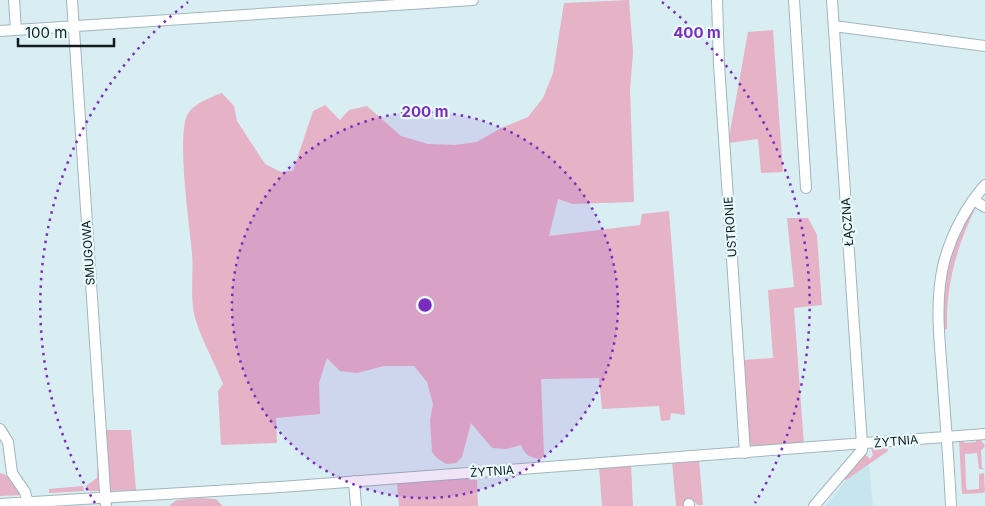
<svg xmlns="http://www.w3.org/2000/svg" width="985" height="506" font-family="Inter,sans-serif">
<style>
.built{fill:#c6e5ed}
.green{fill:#e5b2c6}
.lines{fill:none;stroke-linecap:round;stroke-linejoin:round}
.minor-casing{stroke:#a1b6bb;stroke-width:12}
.minor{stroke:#fff;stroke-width:10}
.ring{fill:none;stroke:#7b2cbf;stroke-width:2.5;stroke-dasharray:2.5 5}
.labels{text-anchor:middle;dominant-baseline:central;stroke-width:4.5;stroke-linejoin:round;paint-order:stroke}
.street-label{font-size:12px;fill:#131b1d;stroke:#e9fbff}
.centre{fill:#7b2cbf;stroke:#e9fbff;stroke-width:2.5}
.ring-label{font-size:15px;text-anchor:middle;font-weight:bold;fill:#7b2cbf;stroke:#e9fbff;stroke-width:4.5;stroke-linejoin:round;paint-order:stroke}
</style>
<rect width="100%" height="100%" fill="#d9eef3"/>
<path class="built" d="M869,464L873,506H826L846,480Z"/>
<path class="green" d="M629,0L633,52L630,90L634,202L573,204L558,199L549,236L640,225L642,214L669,211L685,415L671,413L670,420L661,421L659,406L602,409L599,378L541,379L544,455L541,459C530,458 525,455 521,445L506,449L492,448L471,423L462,457L456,463L446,464L437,458L432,452L430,420L433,404L427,382L414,366H384L357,373L340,371L327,358L319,383L320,414L276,418L277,443L221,445L218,391L223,384C215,363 203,343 196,321C189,300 194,275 192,253C190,227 175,130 189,112C196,103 211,97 222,93L234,106L237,121L265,164L281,172L293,171L313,111L325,105L340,120L349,110L367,106L401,136L428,144L455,145L477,142L501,128L528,117L543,98L553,73L564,3Z
M773,30L783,172L761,173L758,139L728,143L748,32Z
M975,209C956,248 946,285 947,329L943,330V294L952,249L970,211Z
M787,218H808L817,235L822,305L794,308L804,445L752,447L749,443L743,360L773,358L768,290L794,287Z
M104,430H131L136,490L109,491Z
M976,438L981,440L985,446L981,451L982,468L985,469H979L977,453L965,454L966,486L967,490L979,489V474L984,473L985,491L983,493L962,494L959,440L963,439L964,443L976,442Z
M886,445L888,451L846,480L843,479L865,449L868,448L866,455L870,459L873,455L871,447Z
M699,459L703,505H698L695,502L685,503V506H676L672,461Z
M97,462L99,491H87L86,486L97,478Z
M631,464L633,506H602L599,467Z
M0,473L6,475L24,495L0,496Z
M457,478L477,480L478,506H399L397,483Z
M83,486L84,491L49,493V489Z
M200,498L216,499L223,506H169L177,500Z"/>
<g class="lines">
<defs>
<path id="minor" d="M14,0L16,30
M72,0L106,506
M717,0L719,64L745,453
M794,0L806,188
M834,26L985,46
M0,31L473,0
M973,200L985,207
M0,429L8,442L12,473L25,492L28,503
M354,481L356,506
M0,504L281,487L985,434
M689,504V506
M814,506L862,450V444L832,0
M951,506C949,461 945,417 942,372C939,336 935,298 944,262C952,233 966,207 985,185"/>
</defs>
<use href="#minor" class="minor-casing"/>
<use href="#minor" class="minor"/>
</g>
<circle cx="425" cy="305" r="193" fill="#7b2cbf" fill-opacity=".12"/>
<g class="ring">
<circle cx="425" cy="305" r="193"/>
<path d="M95 503A385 385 0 0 1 188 2M662 2A385 385 0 0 1 755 503"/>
</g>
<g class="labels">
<g class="street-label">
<text transform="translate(847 222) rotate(-94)">ŁĄCZNA</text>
<text transform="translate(730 227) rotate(-94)">USTRONIE</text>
<text transform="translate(88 253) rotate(-94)">SMUGOWA</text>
<text transform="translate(896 441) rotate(-5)">ŻYTNIA</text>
<text transform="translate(492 471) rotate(-4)">ŻYTNIA</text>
</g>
</g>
<circle cx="425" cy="305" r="8" class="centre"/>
<g class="ring-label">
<text x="697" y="38">400 m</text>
<text x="425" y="117">200 m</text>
</g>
<path d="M18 38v8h96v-8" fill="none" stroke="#131b1d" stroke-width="2.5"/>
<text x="25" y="38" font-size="15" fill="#131b1d" stroke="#e9fbff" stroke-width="4" paint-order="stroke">100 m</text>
</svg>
